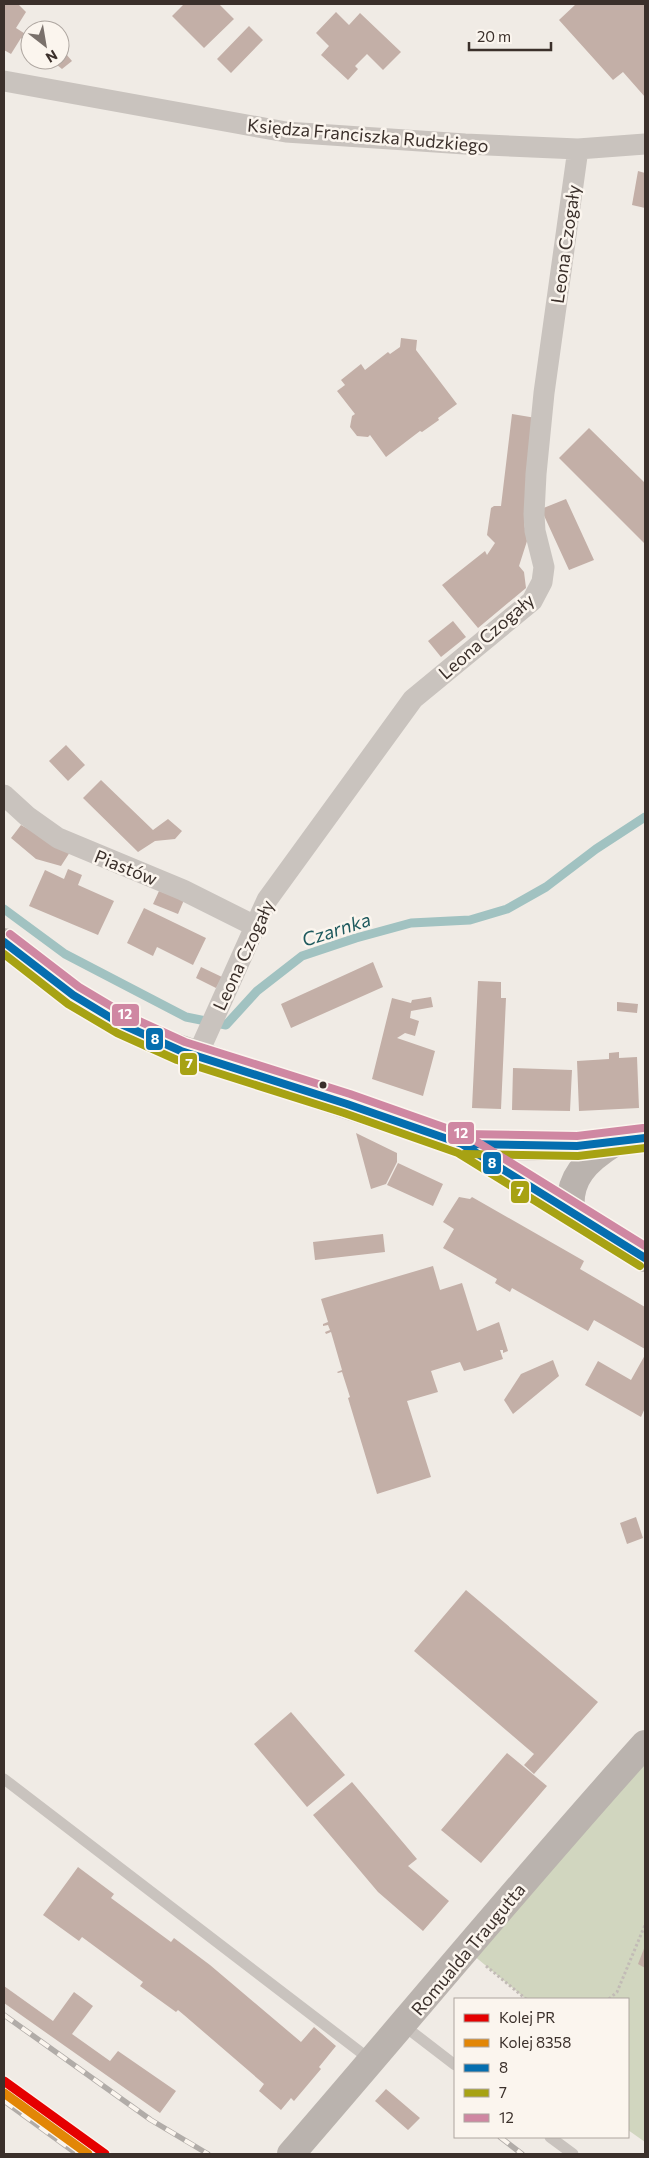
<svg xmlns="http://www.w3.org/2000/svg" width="649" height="2158" font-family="Commissioner,sans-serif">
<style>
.green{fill:#d1d6bf}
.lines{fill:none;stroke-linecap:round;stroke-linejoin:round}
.stream{stroke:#a1c2c1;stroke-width:9}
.building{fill:#c3afa7}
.path{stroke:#c2bbb6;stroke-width:3;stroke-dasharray:2.5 2.5;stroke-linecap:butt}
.lane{stroke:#c9c3be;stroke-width:11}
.street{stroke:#c9c3be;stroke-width:21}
.secondary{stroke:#bab3ae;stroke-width:28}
.rail-casing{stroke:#b1aca8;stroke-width:5.5}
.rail{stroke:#fbf5ee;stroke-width:4;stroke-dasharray:11;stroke-linecap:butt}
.bus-1-casing{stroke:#fbf5ee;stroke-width:11}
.bus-2-casing{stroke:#fbf5ee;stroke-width:11}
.bus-3-casing{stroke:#fbf5ee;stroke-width:11}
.bus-1{stroke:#056eaf;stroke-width:8}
.bus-2{stroke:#a7a213;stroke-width:8}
.bus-3{stroke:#cf87a2;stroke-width:8}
.rail-1-casing{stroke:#fbf5ee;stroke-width:12}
.rail-2-casing{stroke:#fbf5ee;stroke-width:12}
.rail-1{stroke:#e50000;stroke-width:9}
.rail-2{stroke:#e28606;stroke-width:9}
.bus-dot{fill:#3b302b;stroke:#fbf5ee;stroke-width:2}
.labels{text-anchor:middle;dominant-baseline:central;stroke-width:5;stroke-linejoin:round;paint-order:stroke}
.street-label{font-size:18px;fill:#3b302b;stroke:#fbf5ee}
.water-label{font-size:19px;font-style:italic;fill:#1f5a5e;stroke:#fbf5ee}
.line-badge{stroke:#fbf5ee;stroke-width:2}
.badge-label{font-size:14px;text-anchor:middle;font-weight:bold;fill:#fff}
</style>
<rect width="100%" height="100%" fill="#f0ebe5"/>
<path class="green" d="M645,1744V2142L628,2130V1999H526L467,1950Z"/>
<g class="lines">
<path class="stream" d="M4,909L65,954L186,1017L226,1025L257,991L302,956L356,938L411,923L470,920L507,909L546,887L596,849L645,817"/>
</g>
<path class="building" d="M4,4H18L26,12L16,28L27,35L23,40L21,38L11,54L4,50Z
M181,4H219L234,19L204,48L172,16L183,5Z
M576,4H645V97L623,72L613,80L559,20Z
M336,12L349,25L360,13L401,52L383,70L367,54L355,66L358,69L348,80L321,55L329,46L316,33Z
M249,26L263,40L231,73L217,59Z
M60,47L72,61L62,69L51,60H60Z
M638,171L645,173V208L632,205Z
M401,338L417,340L416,350L457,404L438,418L439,420L422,432L420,431L386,457L370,435L368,437L357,436L350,427L352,416L355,414L337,391L345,385L341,380L361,364L365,370L388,352L390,354L400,347Z
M512,414L536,418L524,522L527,541L519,566L524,572L526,588L478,628L442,585L485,551L487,555L495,543L487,535L491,508L494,506H501Z
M589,428L645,483V544L559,458Z
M566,499L594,560L569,570L541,509Z
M453,621L466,637L441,657L428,641Z
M66,745L85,765L68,781L49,761Z
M101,780L153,830L168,819L182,831L175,839L155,841L138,852L83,798Z
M21,825L70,852L61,866L36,859L11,838Z
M68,869L82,875L78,885L114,901L98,935L29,906L45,870L64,879Z
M159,891L184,900L178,914L153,904Z
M144,908L206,938L193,965L157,947L153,956L127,943Z
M373,962L383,987L291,1028L281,1004Z
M201,967L222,977L216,988L196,978Z
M478,981L501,982V998H506L501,1109L472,1108Z
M431,997L433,1007L411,1011L410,1018L419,1021L415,1036L405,1033L397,1038L435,1051L423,1096L372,1079L392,998L411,1003L412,1000Z
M617,1002L638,1004L637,1013L617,1011Z
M619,1052V1058L637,1057L639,1108L579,1111L577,1061L609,1059V1053Z
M513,1068L572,1070L570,1111L512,1110Z
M356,1133L397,1153V1162L386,1184L371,1189Z
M398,1163L443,1184L433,1206L387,1185Z
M459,1197L470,1199L472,1197L584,1261L580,1269L645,1307V1349L594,1320L588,1331L512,1288L510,1292L495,1283L497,1279L443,1248L454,1229L443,1222Z
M383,1234L385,1252L315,1260L313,1242Z
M433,1266L440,1290L462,1283L477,1331L499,1322L508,1351L503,1353V1350H500L503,1359L475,1368L464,1371L460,1362L431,1371L438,1392L407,1401L431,1477L377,1494L348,1398L350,1397L342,1372L338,1373L337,1372L342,1370L331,1332L326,1334L325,1332L330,1330L328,1325L323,1326V1324L328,1322L321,1299Z
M645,1355V1408L641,1417L585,1385L598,1361L631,1380Z
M553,1360L559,1376L513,1414L504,1400L521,1374Z
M636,1517L643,1538L627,1544L620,1523Z
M466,1590L598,1702L534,1774L524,1765L534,1754L414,1651Z
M291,1712L345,1775L307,1807L254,1744Z
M507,1753L547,1786L481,1863L441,1830Z
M352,1782L417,1859L408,1866L449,1901L423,1931L378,1892L313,1815Z
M78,1867L114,1894L111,1898L171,1942L174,1938L210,1965L301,2042L314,2027L336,2046L319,2067L321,2069L294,2101L291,2098L281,2110L259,2091L264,2084L184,2015L178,2010L176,2012L140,1986L143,1982L82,1937L79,1941L43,1915Z
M645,1946V1968L638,1964Z
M4,1986L53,2021L74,1992L93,2006L72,2034L110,2061L118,2051L176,2091L160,2113L4,2003Z
M386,2089L420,2118L408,2130L375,2101Z"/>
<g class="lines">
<path class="path" d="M486,1966L526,1999
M609,1999L617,1992L645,1925"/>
<path class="lane" d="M4,1779L372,2061
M403,2025L455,2065
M550,2137L573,2154"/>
<path class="street" d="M4,81L286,132L465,144L578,149L645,144
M4,795L27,816L58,838L183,890L255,926
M197,1056L267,900L413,699L532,601L542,582L544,567L535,531L534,514L536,474L544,393L578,149"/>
<path class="secondary" d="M4,942L73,995L121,1024L157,1041L462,1144L535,1147L587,1146L645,1138
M463,1145L645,1258
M571,1212C567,1178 587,1160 614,1143
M291,2154C409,2018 524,1878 645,1744"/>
<defs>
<path id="rail" d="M4,2015L151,2120L208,2154
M4,2101L77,2154
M500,2137L522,2154"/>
</defs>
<use href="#rail" class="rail-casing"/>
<use href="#rail" class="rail"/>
<defs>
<path id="bus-1" d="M4,942L73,995L121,1024L181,1051L347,1104L462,1144L645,1258
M464,1144L577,1146L645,1138"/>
<path id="bus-2" d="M4,954L68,1004L117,1033L177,1060L344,1113L458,1153L640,1266
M464,1154L578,1156L645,1148"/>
<path id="bus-3" d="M10,934L79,987L126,1015L185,1042L350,1094L466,1135L645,1246
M464,1134L577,1136L643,1128"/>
</defs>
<use href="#bus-1" class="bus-1-casing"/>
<use href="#bus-2" class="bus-2-casing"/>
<use href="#bus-3" class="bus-3-casing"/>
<use href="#bus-1" class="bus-1"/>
<use href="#bus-2" class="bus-2"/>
<use href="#bus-3" class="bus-3"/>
<defs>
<path id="rail-1" d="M4,2081L105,2154"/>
<path id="rail-2" d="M4,2093L88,2154"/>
</defs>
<use href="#rail-1" class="rail-1-casing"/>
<use href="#rail-2" class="rail-2-casing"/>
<use href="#rail-1" class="rail-1"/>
<use href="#rail-2" class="rail-2"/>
</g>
<circle class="bus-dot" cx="323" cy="1085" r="4.5"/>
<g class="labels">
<g class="street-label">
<text transform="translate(368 135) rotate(5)">Księdza Franciszka Rudzkiego</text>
<text transform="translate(565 244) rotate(-82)">Leona Czogały</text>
<text transform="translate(486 636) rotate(-41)">Leona Czogały</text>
<text transform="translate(126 867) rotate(22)">Piastów</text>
<text transform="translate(243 955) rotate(-65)">Leona Czogały</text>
<text transform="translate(468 1949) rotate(-50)">Romualda Traugutta</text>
</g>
<g class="water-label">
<text transform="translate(336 929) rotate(-18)">Czarnka</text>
</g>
</g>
<g class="line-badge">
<rect x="111" y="1003" width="29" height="24" rx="5" fill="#cf87a2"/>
<rect x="145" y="1027" width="19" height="24" rx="5" fill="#056eaf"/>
<rect x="179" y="1052" width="19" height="24" rx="5" fill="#a7a213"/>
<rect x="447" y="1121" width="28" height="24" rx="5" fill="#cf87a2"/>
<rect x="482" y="1151" width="20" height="24" rx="5" fill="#056eaf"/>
<rect x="510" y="1180" width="20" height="24" rx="5" fill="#a7a213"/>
</g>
<g class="badge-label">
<text x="125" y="1019">12</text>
<text x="155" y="1044">8</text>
<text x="189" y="1068">7</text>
<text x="461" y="1138">12</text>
<text x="492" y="1168">8</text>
<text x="520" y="1196">7</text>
</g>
<rect width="649" height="2158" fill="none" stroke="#3b302b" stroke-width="10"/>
<rect x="454" y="1998" width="175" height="140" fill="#fbf5ee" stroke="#aea6a0"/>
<rect x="464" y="2014" width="25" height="8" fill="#e50000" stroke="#aea6a0"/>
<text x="499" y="2023" font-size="15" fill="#3b302b">Kolej PR</text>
<rect x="464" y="2039" width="25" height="8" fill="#e28606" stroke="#aea6a0"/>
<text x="499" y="2048" font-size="15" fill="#3b302b">Kolej 8358</text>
<rect x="464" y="2064" width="25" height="8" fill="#056eaf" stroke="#aea6a0"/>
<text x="499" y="2073" font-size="15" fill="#3b302b">8</text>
<rect x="464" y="2089" width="25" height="8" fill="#a7a213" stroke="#aea6a0"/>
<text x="499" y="2098" font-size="15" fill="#3b302b">7</text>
<rect x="464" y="2114" width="25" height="8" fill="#cf87a2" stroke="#aea6a0"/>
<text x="499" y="2123" font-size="15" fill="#3b302b">12</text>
<g transform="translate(45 45) rotate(149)"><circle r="24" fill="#fbf5ee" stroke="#aea6a0"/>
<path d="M0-4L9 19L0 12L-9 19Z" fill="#7a716c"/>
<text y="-8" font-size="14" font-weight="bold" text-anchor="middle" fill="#3b302b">N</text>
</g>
<path d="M469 42v8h82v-8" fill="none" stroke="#3b302b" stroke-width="2.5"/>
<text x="477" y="42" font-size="15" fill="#3b302b" stroke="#fbf5ee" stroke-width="4" paint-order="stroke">20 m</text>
</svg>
